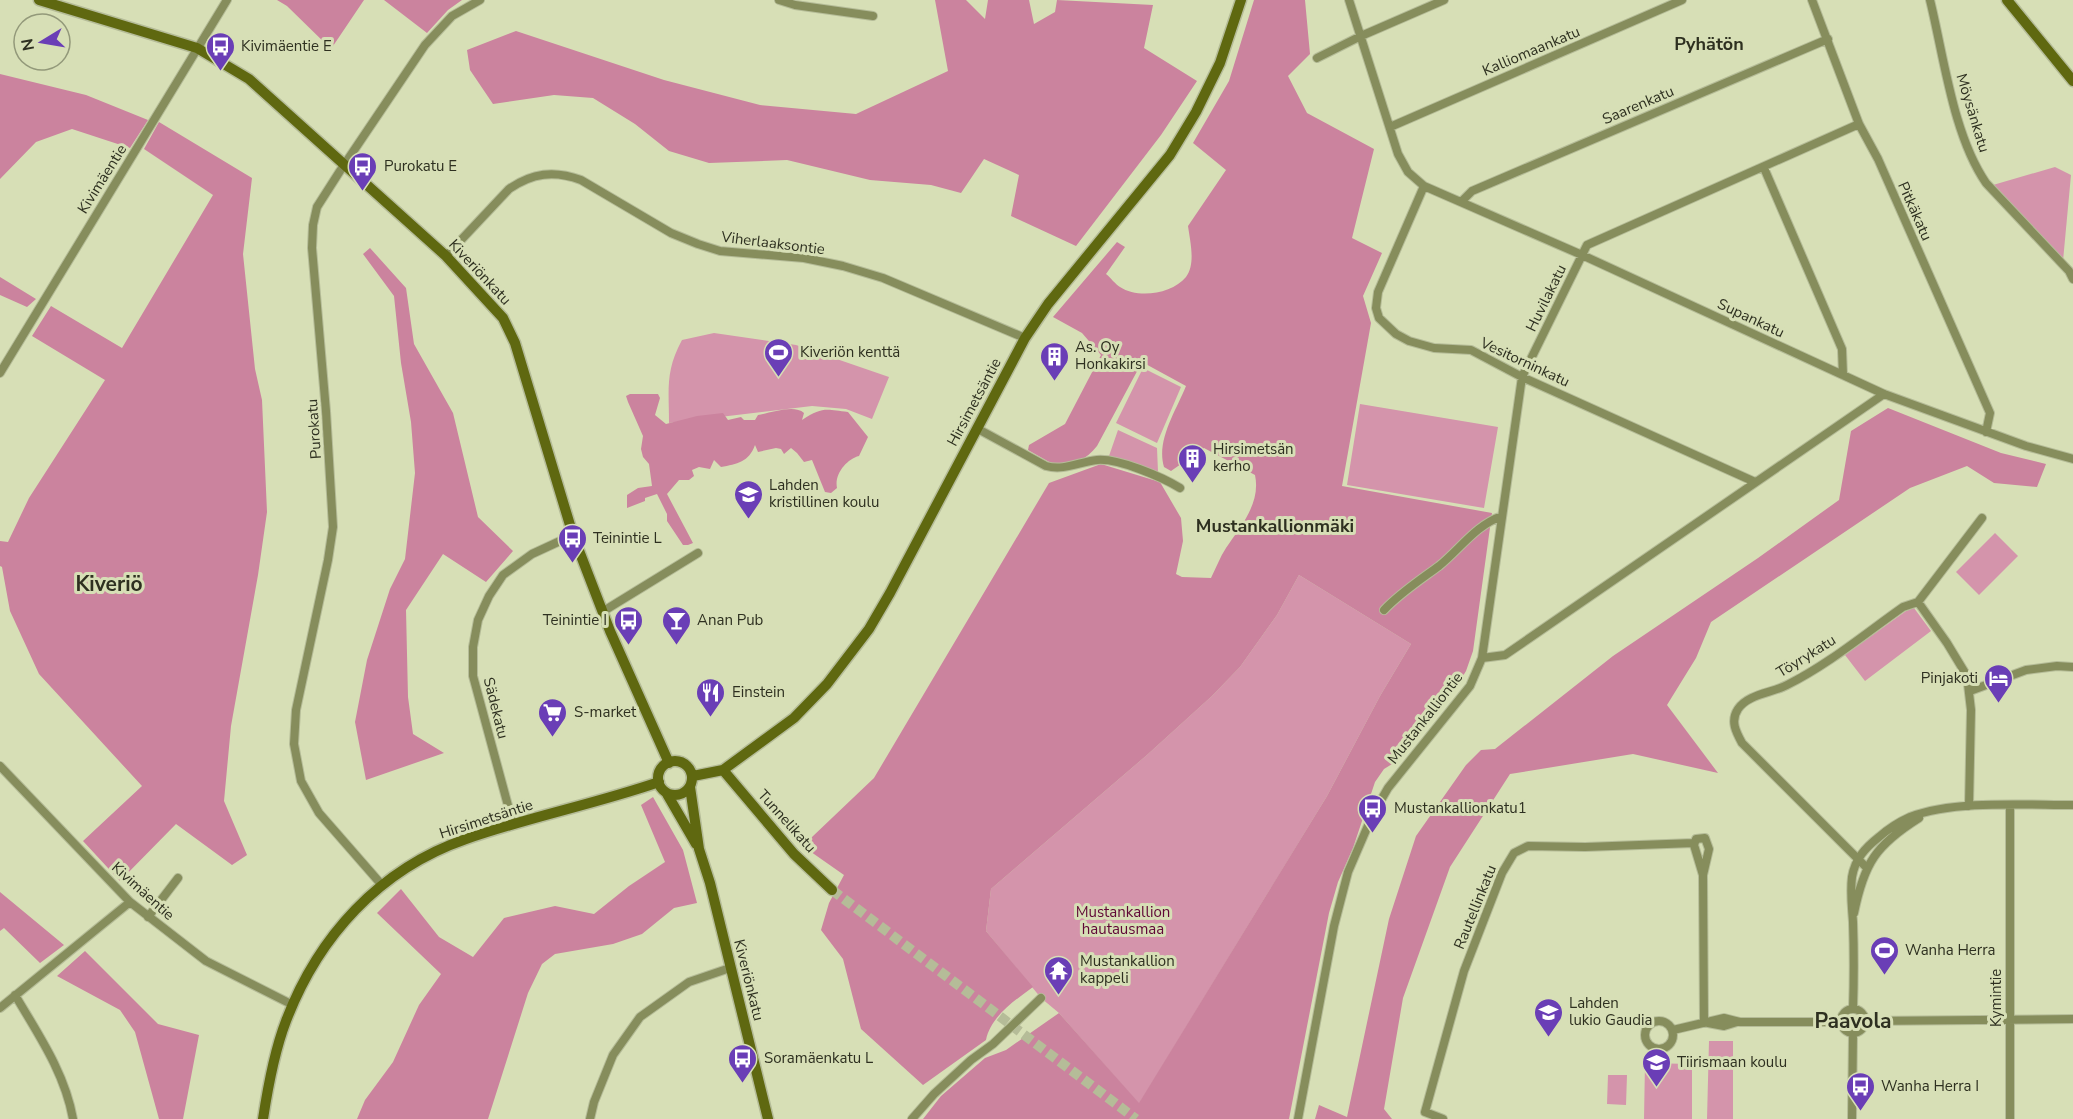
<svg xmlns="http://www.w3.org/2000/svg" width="2073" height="1119" font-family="'Nunito Sans',sans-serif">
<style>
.green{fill:#d494ab}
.forest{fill:#cb839e}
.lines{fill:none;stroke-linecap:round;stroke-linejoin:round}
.secondary-tunnel{stroke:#b5bc98;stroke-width:10;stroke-dasharray:10 5;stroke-linecap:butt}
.street-casing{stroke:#b5bc98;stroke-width:10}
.secondary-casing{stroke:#b5bc98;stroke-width:13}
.street{stroke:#868d5c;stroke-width:8}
.secondary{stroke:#5f6810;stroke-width:10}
.labels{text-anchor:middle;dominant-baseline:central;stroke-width:6;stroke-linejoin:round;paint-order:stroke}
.poi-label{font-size:15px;fill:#2e3020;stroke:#d7dfb6;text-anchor:start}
.street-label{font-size:15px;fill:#2e3020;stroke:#d7dfb6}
.park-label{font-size:15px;fill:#600736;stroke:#d7dfb6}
.quarter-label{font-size:18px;font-weight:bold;fill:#2e3020;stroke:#d7dfb6}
.district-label{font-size:21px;font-weight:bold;fill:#2e3020;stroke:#d7dfb6}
</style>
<rect width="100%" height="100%" fill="#d7dfb6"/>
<path class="green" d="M2055,167L2071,175L2063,261L1993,185Z
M714,333L796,345L889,377L872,419L846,409L812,406L669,423C669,390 665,371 682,340Z
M1143,368L1181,387L1157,443L1116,423Z
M1360,404L1498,427L1484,508L1347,485Z
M1118,430L1157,448L1158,472L1109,456Z
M1995,533L2018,556L1979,595L1956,572Z
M1299,575L1411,644L1380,696L1327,796L1139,1104L1059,1013L1041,998L986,931L991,889L1147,755L1212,696L1240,667L1277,615Z
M1914,608L1931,631L1865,681L1845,655L1906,611Z
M1709,1041H1733V1119H1707Z
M1645,1063L1692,1064V1119H1644Z
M1608,1075H1627L1626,1105L1607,1104Z"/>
<path class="forest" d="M277,0H364L331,49L287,6Z
M384,0H462L448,10L427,33Z
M935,0H966L985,19L988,0H1029L1034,24L1055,12L1057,0L1153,5L1144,48L1197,81L1161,135L1076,246L1011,216L1019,175L984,159L961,193L931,185L870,180L787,160L709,163L669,151L635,124L593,98L554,95L493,104L470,70L467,50L516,31L664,80L760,105L856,114L948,71Z
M1254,0H1305L1310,54L1288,76L1307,113L1374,149L1352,238L1382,253L1363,296L1371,323L1342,486L1492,513L1473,651L1466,671L1457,686L1425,723L1397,761L1384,769L1375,782L1353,848L1338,882L1329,913L1289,1119H923L941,1096L985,1058L1006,1050L1059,1013L1139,1103L1327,796L1380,696L1411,644L1299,575L1277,615L1240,667L1212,696L1147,755L991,889L986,931L1033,987C1014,1001 991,1016 986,1040L923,1085L861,1029L843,959L821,930L829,903L844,875L804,847L812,837L874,778L1049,483L1101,464L1160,482L1181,518L1183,541L1176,574L1182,577L1211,578C1216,568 1220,557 1226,548C1241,526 1261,503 1255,475L1204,448L1171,471L1164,467C1156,440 1176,411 1186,386L1142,362L1097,446C1086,460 1075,464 1058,467L1028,450L1029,445L1065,424L1101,355L1082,333L1053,317L1117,242L1125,247L1106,274C1111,278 1115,284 1120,287C1138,299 1172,294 1186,277C1196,264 1190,241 1188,226L1226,170L1193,143L1229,81Z
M0,74L86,95L148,120L130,148L72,129L36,142L0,179Z
M159,122L252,178L243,254L255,369L262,400L267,512L258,575L231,726L224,801L247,855L232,865L176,824L120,881L83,841L142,786L39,674L10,611L2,567L0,566V541L8,542L29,498L105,380L32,336L51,306L122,348L213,195L144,149Z
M370,248L406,288L414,344L453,413L478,517L513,551L486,582L443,554L406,610L408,697L413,734L444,753L366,780L355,722L367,660L390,589L405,559L415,473L411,422L401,363L394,296L363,254Z
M0,277L36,299L27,307L0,295Z
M630,394H658L660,398L655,415L666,424L697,416L723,413L728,420L741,417L744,420H755L758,415C771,413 794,404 804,413L802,420C822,407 825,409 848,412L868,437L859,456C847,459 834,474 837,488L831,493L825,492L812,460L804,462L797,453L791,448L784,454L781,449L776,448L758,452L755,445C749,462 737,464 721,467L714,460L710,469L699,467L692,470L694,476L689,480H679L667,494L693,543L688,545H683L667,521V514L657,494L645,498V501L627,508V495L638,488L652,486L649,464L643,457L641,449L643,436L628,402L626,396Z
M1888,408L2001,453L2046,464L2037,487L1994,483L1967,466L1910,488L1711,622L1696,658L1667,705L1718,773L1633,754L1510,774L1450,867L1403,998L1384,1109L1392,1119H1315L1319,1105L1347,1117L1389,919L1416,836L1466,765L1481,750L1495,749L1613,656L1758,558L1839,500L1851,431Z
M653,797L683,850L697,903L674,908L642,934L613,944L555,954L542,964L528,993L488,1119H357L365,1100L393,1062L419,1005L441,974L377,913L401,889L439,937L473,957L504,918L555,906L594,914L629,886L665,862L641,805Z
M0,892L64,945L40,963L4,928L0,931Z
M85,951L158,1024L199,1035L183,1119H159L135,1032L120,1010L57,976Z"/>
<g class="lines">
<path class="secondary-tunnel" d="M832,890L1136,1119"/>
<defs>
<path id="street" d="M779,0L795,5L873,16
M1349,0L1398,154L1408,172L1424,186L1582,255L1884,394L2026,446L2073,459
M1812,0L1859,124L1878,159L1990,413L1986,432
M1930,0C1944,57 1953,135 1986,183L2069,271L2073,279
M1317,58L1361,36L1444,0
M1390,127L1682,0
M1764,168L1842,349L1843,375
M1424,186L1378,292L1376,308L1379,318L1396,334L1409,341L1434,348L1471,350L1522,377L1755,482
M1461,202L1472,191L1828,39
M446,256L509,189C532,173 554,170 581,180L671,233L698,244L720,251L804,258L843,266L883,278L1025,338
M0,373L227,0
M978,429L1046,466C1064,471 1079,462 1097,460C1118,458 1162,477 1180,488
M1918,602L1947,643L1967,676L1971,710L1969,806
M1384,610C1400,593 1420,580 1439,566C1460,549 1476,525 1502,516
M602,612L698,553
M1482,658L1505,655L1884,394
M1970,691L2026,670L2057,666L2073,667
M0,766L130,902L206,961L293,1005
M513,824L473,676V647L478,620L489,596L503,575L532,554L573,535
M1867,868L1742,743C1736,732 1730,721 1738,709C1748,694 1772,693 1787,685C1829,664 1866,633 1903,607L1918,602L1982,518
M1703,875L1709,849L1705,838L1696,839L1694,845L1703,875L1704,1023
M381,884L319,813L301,781L294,744L296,710L328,560L333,527L326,411L312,248L313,225L317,207L340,171L425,45L452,16L480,0
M1854,913C1864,863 1876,845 1919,818
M148,917L178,878
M15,995C38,1034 65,1073 73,1119
M0,1008L130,902
M1853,1009C1854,980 1854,951 1853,922C1852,907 1850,893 1852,877C1855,859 1865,848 1879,837C1888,829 1899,822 1910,817C1955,800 2024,805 2073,805
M1841 1021a12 12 0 1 1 24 0a12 12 0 1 1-24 0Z
M1645 1035a14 14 0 1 1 28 0a14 14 0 1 1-28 0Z
M1866,1021L2073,1019
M1708,1023L1724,1026L1737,1022
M1673,1030L1724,1018L1740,1022H1841
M590,1119L594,1102L613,1055L640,1017L689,982L730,968
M912,1119L934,1094L971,1060L993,1044L1041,998
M1298,1119L1334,926L1348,872L1373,814L1388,788L1470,686L1482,658L1522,377L1587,245L1859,124
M1443,1119L1425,1112L1464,971L1502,873L1514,853L1528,846L1585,847L1694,843
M1852,1119L1853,1033
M2010,1119V805"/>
<path id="secondary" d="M39,0L197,48L249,79L446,256L503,318L515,343L573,535L610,631L669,763
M2007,0L2073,81
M658 778a17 17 0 1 1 34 0a17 17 0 1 1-34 0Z
M723,770L794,854L832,890
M693,776L723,770L794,718L827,684L869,629L890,593L1025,338L1048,304L1170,155L1196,112L1220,63L1241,0
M690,787L699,849L710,883L768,1119
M667,794L696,844
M263,1119C268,1086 274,1052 286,1021C318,937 379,869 466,839C529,817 595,804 659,782"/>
</defs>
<use href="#street" class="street-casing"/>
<use href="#secondary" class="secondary-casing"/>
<use href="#street" class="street"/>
<use href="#secondary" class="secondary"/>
</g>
<defs>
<symbol id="bus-pin" viewBox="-11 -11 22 30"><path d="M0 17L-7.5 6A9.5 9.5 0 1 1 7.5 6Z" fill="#6a3eb6" stroke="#d7dfb6"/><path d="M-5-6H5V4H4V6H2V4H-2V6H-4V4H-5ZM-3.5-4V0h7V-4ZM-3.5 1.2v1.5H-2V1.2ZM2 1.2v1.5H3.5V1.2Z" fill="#fff"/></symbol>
<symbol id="stadium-pin" viewBox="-11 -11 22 30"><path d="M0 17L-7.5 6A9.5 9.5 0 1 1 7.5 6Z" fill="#6a3eb6" stroke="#d7dfb6"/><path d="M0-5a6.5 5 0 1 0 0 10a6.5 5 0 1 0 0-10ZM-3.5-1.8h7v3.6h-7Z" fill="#fff"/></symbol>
<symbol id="building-pin" viewBox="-11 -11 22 30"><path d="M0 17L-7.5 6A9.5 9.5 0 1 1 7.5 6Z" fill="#6a3eb6" stroke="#d7dfb6"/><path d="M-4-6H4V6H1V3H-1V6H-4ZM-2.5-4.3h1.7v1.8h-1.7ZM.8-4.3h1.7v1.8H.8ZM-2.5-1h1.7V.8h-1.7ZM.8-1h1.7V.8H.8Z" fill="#fff"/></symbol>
<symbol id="school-pin" viewBox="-11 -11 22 30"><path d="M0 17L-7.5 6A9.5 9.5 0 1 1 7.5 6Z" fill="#6a3eb6" stroke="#d7dfb6"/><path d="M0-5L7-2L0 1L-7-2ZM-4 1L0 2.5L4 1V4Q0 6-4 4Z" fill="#fff"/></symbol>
<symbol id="bar-pin" viewBox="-11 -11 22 30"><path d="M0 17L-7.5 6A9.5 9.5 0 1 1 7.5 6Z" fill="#6a3eb6" stroke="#d7dfb6"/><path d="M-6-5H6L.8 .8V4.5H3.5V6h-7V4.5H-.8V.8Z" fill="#fff"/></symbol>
<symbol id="hotel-pin" viewBox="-11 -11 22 30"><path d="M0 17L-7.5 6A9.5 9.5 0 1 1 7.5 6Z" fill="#6a3eb6" stroke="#d7dfb6"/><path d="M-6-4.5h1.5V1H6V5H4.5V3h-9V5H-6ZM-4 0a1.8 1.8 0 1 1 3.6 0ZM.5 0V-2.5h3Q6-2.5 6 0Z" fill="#fff"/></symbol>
<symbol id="restaurant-pin" viewBox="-11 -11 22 30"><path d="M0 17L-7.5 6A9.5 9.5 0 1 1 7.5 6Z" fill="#6a3eb6" stroke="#d7dfb6"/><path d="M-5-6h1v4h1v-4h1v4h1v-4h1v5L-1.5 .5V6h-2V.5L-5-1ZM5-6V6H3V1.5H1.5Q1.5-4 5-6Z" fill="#fff"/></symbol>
<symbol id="supermarket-pin" viewBox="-11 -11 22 30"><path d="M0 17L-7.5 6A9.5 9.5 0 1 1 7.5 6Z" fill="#6a3eb6" stroke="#d7dfb6"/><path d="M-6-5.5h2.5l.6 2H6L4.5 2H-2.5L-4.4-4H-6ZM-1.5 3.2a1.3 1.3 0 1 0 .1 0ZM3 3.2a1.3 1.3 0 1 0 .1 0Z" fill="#fff"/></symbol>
<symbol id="temple-pin" viewBox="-11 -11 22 30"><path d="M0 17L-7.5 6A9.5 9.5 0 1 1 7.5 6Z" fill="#6a3eb6" stroke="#d7dfb6"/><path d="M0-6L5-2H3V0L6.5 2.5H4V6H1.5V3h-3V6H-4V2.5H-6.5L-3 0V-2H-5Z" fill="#fff"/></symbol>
</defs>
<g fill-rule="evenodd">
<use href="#bus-pin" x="204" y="30" width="33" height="45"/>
<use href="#bus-pin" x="346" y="150" width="33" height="45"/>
<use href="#stadium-pin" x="762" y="336" width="33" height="45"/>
<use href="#building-pin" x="1038" y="340" width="33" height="45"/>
<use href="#building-pin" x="1176" y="442" width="33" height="45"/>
<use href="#school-pin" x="732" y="478" width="33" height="45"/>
<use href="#bus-pin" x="556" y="522" width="33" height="45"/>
<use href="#bus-pin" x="612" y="604" width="33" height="45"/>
<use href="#bar-pin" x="660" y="604" width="33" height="45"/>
<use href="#hotel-pin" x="1982" y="662" width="33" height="45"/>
<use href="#restaurant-pin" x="694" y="676" width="33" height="45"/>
<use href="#supermarket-pin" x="536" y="696" width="33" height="45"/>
<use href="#bus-pin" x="1356" y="792" width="33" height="45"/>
<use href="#stadium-pin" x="1868" y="934" width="33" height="45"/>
<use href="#temple-pin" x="1042" y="954" width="33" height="45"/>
<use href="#school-pin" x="1532" y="996" width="33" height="45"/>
<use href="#bus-pin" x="726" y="1042" width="33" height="45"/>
<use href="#school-pin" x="1640" y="1046" width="33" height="45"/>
<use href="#bus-pin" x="1844" y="1070" width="33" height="45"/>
</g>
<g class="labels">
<g class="poi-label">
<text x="241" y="46">Kivimäentie E</text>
<text x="384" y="166">Purokatu E</text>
<text x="1075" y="347">As. Oy<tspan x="1075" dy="17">Honkakirsi</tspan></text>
<text x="800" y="352">Kiveriön kenttä</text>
<text x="1213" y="449">Hirsimetsän<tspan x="1213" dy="17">kerho</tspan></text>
<text x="769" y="485">Lahden<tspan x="769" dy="17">kristillinen koulu</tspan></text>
<text x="593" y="538">Teinintie L</text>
<text x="607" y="620" text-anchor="end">Teinintie I</text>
<text x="697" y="620">Anan Pub</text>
<text x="1978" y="678" text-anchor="end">Pinjakoti</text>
<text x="732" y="692">Einstein</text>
<text x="574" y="712">S-market</text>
<text x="1394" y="808">Mustankallionkatu1</text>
<text x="1905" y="950">Wanha Herra</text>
<text x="1080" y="961">Mustankallion<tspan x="1080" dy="17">kappeli</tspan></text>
<text x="1569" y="1003">Lahden<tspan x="1569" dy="17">lukio Gaudia</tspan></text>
<text x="764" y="1058">Soramäenkatu L</text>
<text x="1677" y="1062">Tiirismaan koulu</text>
<text x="1881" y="1086">Wanha Herra I</text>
</g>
<g class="street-label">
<text transform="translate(1531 51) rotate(-23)">Kalliomaankatu</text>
<text transform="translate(1638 105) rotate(-23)">Saarenkatu</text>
<text transform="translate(1973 113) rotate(73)">Möysänkatu</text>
<text transform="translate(102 179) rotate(-58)">Kivimäentie</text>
<text transform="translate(1915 211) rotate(66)">Pitkäkatu</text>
<text transform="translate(773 243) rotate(7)">Viherlaaksontie</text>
<text transform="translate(480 272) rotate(47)">Kiveriönkatu</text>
<text transform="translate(1546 298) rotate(-64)">Huvilakatu</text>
<text transform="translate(1751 318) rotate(25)">Supankatu</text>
<text transform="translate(1525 362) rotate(25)">Vesitorninkatu</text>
<text transform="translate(974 402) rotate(-62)">Hirsimetsäntie</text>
<text transform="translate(314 429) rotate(-94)">Purokatu</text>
<text transform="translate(1806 656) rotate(-32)">Töyrykatu</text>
<text transform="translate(496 708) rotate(76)">Sädekatu</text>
<text transform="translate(1425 718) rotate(-52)">Mustankalliontie</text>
<text transform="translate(486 819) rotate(-18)">Hirsimetsäntie</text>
<text transform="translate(787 821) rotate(48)">Tunnelikatu</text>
<text transform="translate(143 891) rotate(42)">Kivimäentie</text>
<text transform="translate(1475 907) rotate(-68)">Rautellinkatu</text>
<text transform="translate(749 980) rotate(76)">Kiveriönkatu</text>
<text transform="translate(1996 998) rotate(-90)">Kymintie</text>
</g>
<g class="park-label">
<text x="1123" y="912">Mustankallion<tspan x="1123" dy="17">hautausmaa</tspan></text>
</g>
<g class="quarter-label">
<text x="1709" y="44">Pyhätön</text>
<text x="1275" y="526">Mustankallionmäki</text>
</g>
<g class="district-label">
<text x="109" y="584">Kiveriö</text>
<text x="1853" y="1021">Paavola</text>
</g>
</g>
<g transform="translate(42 42) rotate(259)"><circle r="28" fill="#d7dfb6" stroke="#93997a" stroke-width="1.5"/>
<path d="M0-4.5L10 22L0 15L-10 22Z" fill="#6a3eb6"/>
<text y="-9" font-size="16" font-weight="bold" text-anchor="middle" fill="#2e3020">N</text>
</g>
</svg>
